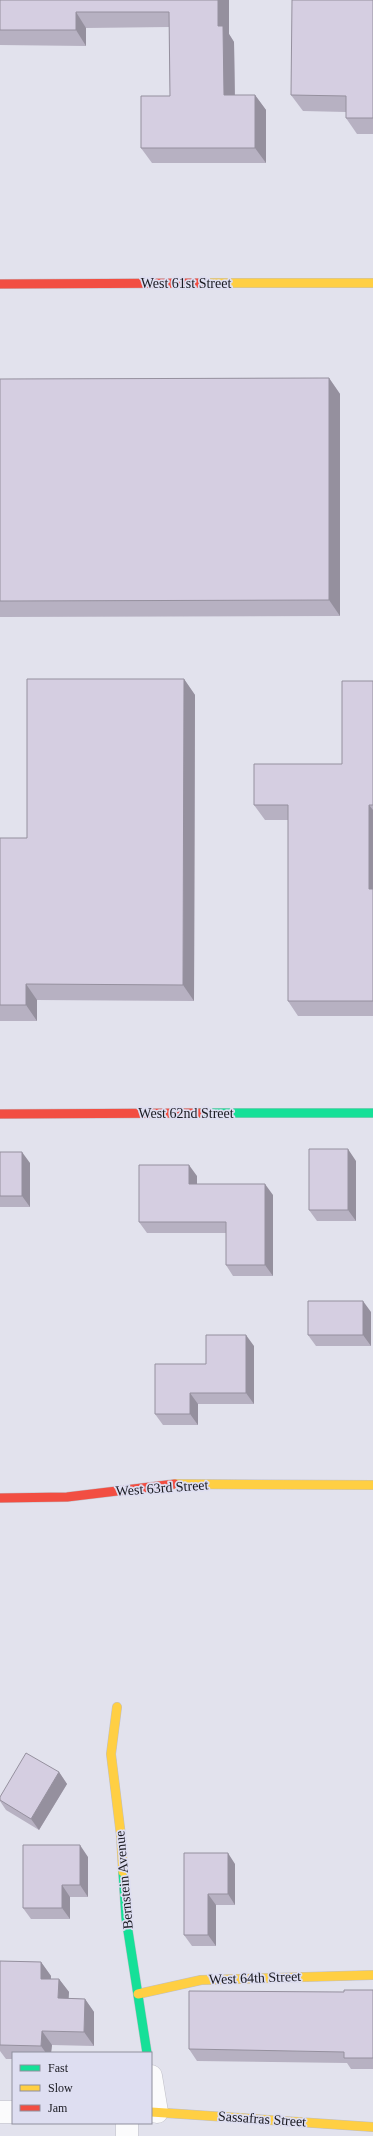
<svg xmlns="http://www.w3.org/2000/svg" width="373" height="2136" font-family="Georgia,serif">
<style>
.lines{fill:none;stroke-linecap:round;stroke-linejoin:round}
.street-casing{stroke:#bfbfc7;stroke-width:23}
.fast-casing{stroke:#bfbfc7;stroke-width:10}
.slow-casing{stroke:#bfbfc7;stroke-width:10}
.jam-casing{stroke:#bfbfc7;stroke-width:10}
.street{stroke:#fbfbfc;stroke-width:22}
.fast{stroke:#16e098;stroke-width:9}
.slow{stroke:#ffcf43;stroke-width:9}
.jam{stroke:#f24e42;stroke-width:9}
.wall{fill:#b7b1c2}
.shaded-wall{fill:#95909e}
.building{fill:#d5cee1;stroke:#95909e}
.labels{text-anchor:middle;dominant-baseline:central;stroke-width:3.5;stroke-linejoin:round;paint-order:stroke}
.street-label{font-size:14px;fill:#191920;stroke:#dedef1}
</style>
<rect width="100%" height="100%" fill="#e2e2ed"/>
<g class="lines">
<defs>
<path id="street" d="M151,2076L157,2112
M0,2112H13
M127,2136V2123"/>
<path id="fast" d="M200,1113H373
M123,1872L126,1918L147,2053"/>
<path id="slow" d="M207,283H373
M175,1484L373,1485
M117,1707L111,1754L121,1836L123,1872
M138,1994L201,1980L373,1975
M151,2112L373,2127"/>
<path id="jam" d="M0,284L207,283
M0,1114L200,1113
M0,1498L67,1497L175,1484"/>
</defs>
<use href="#street" class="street-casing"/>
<use href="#fast" class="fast-casing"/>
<use href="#slow" class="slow-casing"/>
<use href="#jam" class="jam-casing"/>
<use href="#street" class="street"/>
<use href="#fast" class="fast"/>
<use href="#slow" class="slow"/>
<use href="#jam" class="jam"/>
</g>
<path class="wall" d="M0,0H229V34L234,42L235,95H255L266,110V163H152L141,148L170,96L169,27L86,28V46L0,45Z
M373,0V134H357L346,118V112L303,111L291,95Z
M329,378L340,394V616L0,617V379Z
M184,679L195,695L194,1001L37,1000V1021H0V838H27Z
M373,681V1016H298L288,1001V820H265L254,805L342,764Z
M0,1152L30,1163V1207H0Z
M356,1161V1221H317L309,1210Z
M197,1176V1184L273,1195V1276H233L226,1265V1233H147L139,1222Z
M371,1312V1346H316L308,1335Z
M254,1346V1404H198V1425H163L155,1414Z
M59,1772L67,1784L39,1830L6,1810L0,1801V1797Z
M184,1853L235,1864V1905H216V1946H192L184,1935Z
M88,1857V1897H70V1919H31L23,1908Z
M0,1961L41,1962L51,1976V1979H59L69,1992L68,1998L85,1999L94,2012V2046L52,2045L51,2053H13V2059H6L0,2051Z
M373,1990V2069H351L347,2063L197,2061L189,2049L344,1992Z"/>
<path class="shaded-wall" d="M218,0H229V34L234,42L235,110L224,95L218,26Z
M76,12L86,28V46L76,30Z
M255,95L266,110V163L255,148Z
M329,378L340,394V616L329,600Z
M184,679L195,695L194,1001L183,985Z
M369,805L373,810V895L369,889Z
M26,984L37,1000V1021L26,1005Z
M348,1149L356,1161V1221L348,1210Z
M22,1152L30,1163V1207L22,1196Z
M189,1165L197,1176V1195L189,1184Z
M265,1184L273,1195V1276L265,1265Z
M363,1301L371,1312V1346L363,1335Z
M246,1335L254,1346V1404L246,1393Z
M190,1393L198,1404V1425L190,1414Z
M59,1772L67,1784L39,1830L31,1819Z
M80,1845L88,1857V1897L80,1885Z
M228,1853L235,1864V1905L228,1894Z
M62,1885L70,1897V1919L62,1908Z
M208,1894L216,1905V1946L208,1935Z
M41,1962L51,1976L50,1992L41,1979Z
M59,1979L69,1992L68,2012L58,1998Z
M85,1999L94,2012V2046L84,2032Z
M42,2031L52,2045L51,2053H46L41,2046Z"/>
<path class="building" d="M0,0H218V26H223L224,95H255V148H141V96H170L169,12H76V30H0Z
M292,0H373V118H346V96L291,95Z
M329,378V600L0,601V379Z
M27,679H184L183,985L26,984V1005H0V838H27Z
M342,681H373V805H369V889H373V1001H288V805H254V764H342Z
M309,1149H348V1210H309Z
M0,1152H22V1196H0Z
M139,1165H189V1184H265V1265H226V1222H139Z
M308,1301H363V1335H308Z
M206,1335H246V1393H190V1414H155V1364H206Z
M26,1753L59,1772L31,1819L0,1800V1797Z
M23,1845H80V1885H62V1908H23Z
M184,1853H228V1894H208V1935H184Z
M0,1961L41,1962V1979H59L58,1998L85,1999L84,2032L42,2031L41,2046L0,2045Z
M344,1990H373V2058H344V2052L189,2049V1991L344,1992Z"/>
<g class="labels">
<g class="street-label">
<text x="186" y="283">West 61st Street</text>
<text x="186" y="1113">West 62nd Street</text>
<text transform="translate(162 1488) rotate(-4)">West 63rd Street</text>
<text transform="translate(124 1880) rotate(-95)">Bernstein Avenue</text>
<text transform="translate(255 1978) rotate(-2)">West 64th Street</text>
<text transform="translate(262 2119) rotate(4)">Sassafras Street</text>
</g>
</g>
<rect x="12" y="2052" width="140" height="72" fill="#dedef1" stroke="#8f8f9d"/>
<rect x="20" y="2065" width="20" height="6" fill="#16e098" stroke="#8f8f9d"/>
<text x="48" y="2072" font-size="12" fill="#191920">Fast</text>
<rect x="20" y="2085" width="20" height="6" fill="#ffcf43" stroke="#8f8f9d"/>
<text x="48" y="2092" font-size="12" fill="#191920">Slow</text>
<rect x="20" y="2105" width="20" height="6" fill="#f24e42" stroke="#8f8f9d"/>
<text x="48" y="2112" font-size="12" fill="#191920">Jam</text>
</svg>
